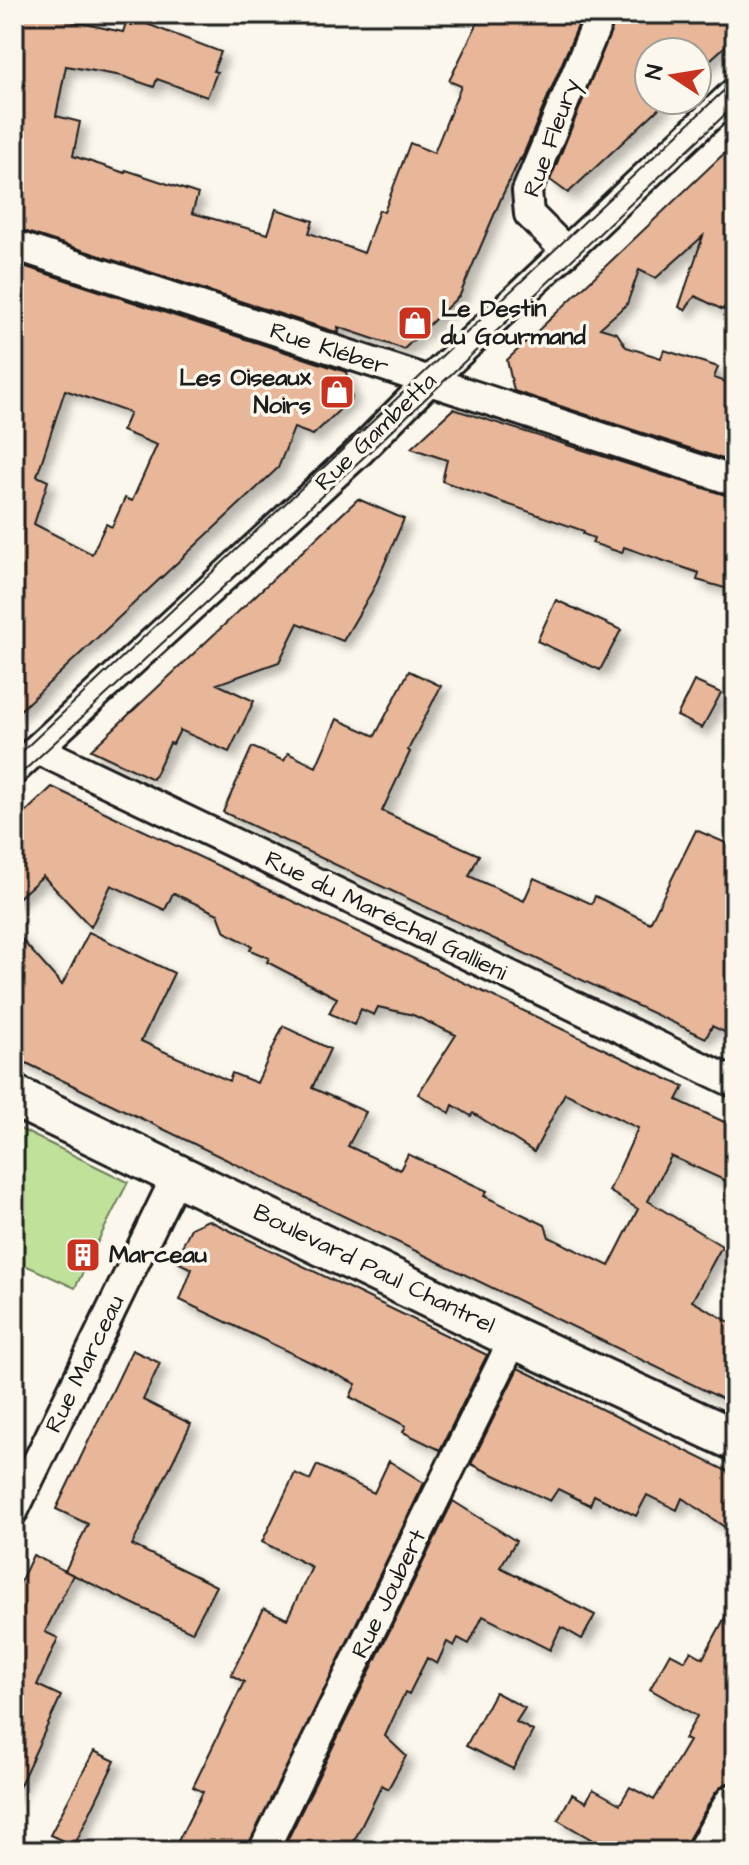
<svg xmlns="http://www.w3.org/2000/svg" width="749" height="1865" font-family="'Architects Daughter',sans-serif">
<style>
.green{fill:#bfe19a;stroke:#6e7e5b;stroke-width:2}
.building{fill:#e8b799;stroke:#1c1c1c;stroke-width:2;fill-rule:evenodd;filter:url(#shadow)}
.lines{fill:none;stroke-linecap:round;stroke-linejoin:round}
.street-casing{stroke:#1c1c1c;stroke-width:34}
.secondary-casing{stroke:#1c1c1c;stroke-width:46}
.street{stroke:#fbf7ec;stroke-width:28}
.secondary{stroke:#fbf7ec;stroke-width:40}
.tram{stroke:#1c1c1c;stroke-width:2}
.labels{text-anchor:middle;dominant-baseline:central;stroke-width:7;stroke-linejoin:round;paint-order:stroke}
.street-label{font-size:24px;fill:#1c1c1c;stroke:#fbf7ec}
.poi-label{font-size:24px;font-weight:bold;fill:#1c1c1c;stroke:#fbf7ec;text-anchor:start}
</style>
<defs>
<filter id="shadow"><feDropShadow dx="7" dy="7" stdDeviation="4" flood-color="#0004"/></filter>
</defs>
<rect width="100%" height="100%" fill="#fbf7ec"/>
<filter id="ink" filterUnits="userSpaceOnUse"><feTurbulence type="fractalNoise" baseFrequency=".0125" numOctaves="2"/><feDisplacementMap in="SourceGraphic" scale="16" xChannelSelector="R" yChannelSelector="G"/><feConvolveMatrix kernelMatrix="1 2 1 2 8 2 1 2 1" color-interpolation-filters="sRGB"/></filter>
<g filter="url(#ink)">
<path class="green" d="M14,1126L128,1182L92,1253L78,1247L73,1258L87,1264L75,1288L14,1260Z"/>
<path class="building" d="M14,14H38L123,32L126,23L132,25L134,19L221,52L213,71L217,72L207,97L157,79L154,87L122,76L66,66L56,116L80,122L73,156L125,173L126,170L198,194L192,213L268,234L276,209L313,221L309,233L364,253L379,210L384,212L410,143L434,153L461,86L449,81L482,14H583L521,160L520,159L503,194L460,295L404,349L338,327L339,333L14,228Z
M618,14H735V37L697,72V52H649V100H668L568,193L550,180Z
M735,143V241L729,249L735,253V311L725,306L723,310L695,296L685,310L679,307L703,236L656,278L639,270L627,304L600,328L617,333L626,347L661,358L664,350L718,367L714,378L735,385V463L514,391L507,360Z
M14,263L346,372L352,398L313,435L294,428L278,468L14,716ZM65,390L130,413L122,431L157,445L132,501L125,498L112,527L106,524L92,554L34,524L48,481L37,476Z
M453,409L735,498V591L697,580L699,573L624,547L622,553L592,543L594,538L583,534L584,531L442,481L447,460L411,448Z
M358,499L404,519L374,588L343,641L298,623L279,662L217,684L254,701L229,752L180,730L173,744L170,743L153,779L91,750Z
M556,600L621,630L600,670L537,641Z
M409,671L441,686L408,750L410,752L382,811L479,855L469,876L524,901L534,878L592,904L595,896L650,923L696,830L735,847V1037L712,1026L706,1038L223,812L252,747L284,761L288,753L316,767L337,719L375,736Z
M694,681L721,693L702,728L677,716Z
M52,787L684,1087L677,1100L735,1127V1185L671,1156L648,1201L722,1246L692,1301L735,1325V1405L14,1057V931L62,985L89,932L174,973L141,1041L229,1081L232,1073L257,1083L283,1026L330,1049L312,1088L366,1112L348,1146L400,1170L408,1154L487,1191L484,1196L545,1225L549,1237L609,1266L638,1209L609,1191L638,1128L565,1093L534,1152L473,1113L471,1116L453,1105L450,1113L418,1094L456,1035L413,1015L378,1007L374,1015L361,1009L354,1025L329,1013L337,998L267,962L269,958L250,950L252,946L225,932L218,914L173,893L165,910L111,885L91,927L43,876L14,902V823Z
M208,1220L487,1355L440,1450L403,1432L406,1426L350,1397L356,1384L180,1300L192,1269L175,1261L191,1228Z
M132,1350L160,1363L143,1400L191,1424L132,1545L216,1586L192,1632L65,1571L88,1524L56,1509Z
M518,1368L735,1475V1534L682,1498L677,1510L647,1495L636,1516L594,1495L590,1505L558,1489L550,1501L471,1464Z
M389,1461L424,1483L246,1851H173L203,1792L193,1787L244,1682L231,1675L264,1608L287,1619L312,1567L262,1542L295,1473L310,1480L317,1465L374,1493Z
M453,1501L516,1541L500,1567L595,1615L582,1639L561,1627L550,1650L483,1616L469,1644L458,1638L454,1646L447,1642L437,1664L427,1658L409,1694L405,1692L385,1736L406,1756L388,1789L382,1785L349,1851H282Z
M33,1555L73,1575L45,1632L58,1638L37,1685L61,1696L14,1798V1595Z
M735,1599V1781L724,1784L715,1793L688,1840L685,1851H591L596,1842L558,1820L572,1794L586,1802L593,1789L620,1804L630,1787L654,1800L689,1741L684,1739L697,1716L650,1689L670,1653L685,1661L691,1651L703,1658Z
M495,1692L525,1708L516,1722L533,1731L513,1769L466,1746Z
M94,1751L115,1761L74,1846L50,1835Z"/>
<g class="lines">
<defs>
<path id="street" d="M14,245L735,481
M566,251L529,214L527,191L601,14
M37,749L735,1083
M14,770L360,451L428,382L735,92
M14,1510L177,1175
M263,1851L514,1338"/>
<path id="secondary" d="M14,1096L514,1338L735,1440
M708,1851L735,1804"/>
</defs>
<use href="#street" class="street-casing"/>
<use href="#secondary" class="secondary-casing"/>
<use href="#street" class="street"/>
<use href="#secondary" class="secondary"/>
<path class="tram" d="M14,759L735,80
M14,780L365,456L735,105"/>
</g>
</g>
<defs>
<symbol id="shop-square" viewBox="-11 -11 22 22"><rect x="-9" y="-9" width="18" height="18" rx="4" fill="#c8321e" stroke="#fbf7ec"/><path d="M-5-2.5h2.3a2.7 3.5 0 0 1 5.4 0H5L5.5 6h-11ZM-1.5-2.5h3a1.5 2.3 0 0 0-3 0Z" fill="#fff"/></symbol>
<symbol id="building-square" viewBox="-11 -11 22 22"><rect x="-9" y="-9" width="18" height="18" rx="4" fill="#c8321e" stroke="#fbf7ec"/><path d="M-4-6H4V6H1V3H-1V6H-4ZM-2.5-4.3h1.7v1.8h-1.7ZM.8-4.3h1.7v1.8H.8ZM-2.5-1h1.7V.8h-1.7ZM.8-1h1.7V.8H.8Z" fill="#fff"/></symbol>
</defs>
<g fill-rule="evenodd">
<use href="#shop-square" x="395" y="303" width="40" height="40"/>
<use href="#shop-square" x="317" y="372" width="40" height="40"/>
<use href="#building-square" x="63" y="1235" width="40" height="40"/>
</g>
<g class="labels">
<g class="street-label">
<text transform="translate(552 138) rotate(-70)">Rue Fleury</text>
<text transform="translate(329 349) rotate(18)">Rue Kléber</text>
<text transform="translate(376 432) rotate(-44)">Rue Gambetta</text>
<text transform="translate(386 916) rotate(26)">Rue du Maréchal Gallieni</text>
<text transform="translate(374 1269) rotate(26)">Boulevard Paul Chantrel</text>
<text transform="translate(85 1364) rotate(-64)">Rue Marceau</text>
<text transform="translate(389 1594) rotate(-64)">Rue Joubert</text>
</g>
<g class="poi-label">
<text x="441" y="309">Le Destin<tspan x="441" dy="28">du Gourmand</tspan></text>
<text x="311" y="378" text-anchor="end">Les Oiseaux<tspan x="311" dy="28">Noirs</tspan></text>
<text x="109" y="1255">Marceau</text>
</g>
</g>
<rect width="749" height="1865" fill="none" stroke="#fbf7ec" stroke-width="48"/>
<rect x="24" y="24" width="701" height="1817" fill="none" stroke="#1c1c1c" stroke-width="3" filter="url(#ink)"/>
<g transform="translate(673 76) rotate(282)"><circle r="38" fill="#fbf7ec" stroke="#a29f99" stroke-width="2"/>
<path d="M0-6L14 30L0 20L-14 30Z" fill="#c8321e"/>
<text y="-12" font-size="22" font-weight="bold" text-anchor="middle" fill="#1c1c1c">N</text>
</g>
</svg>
